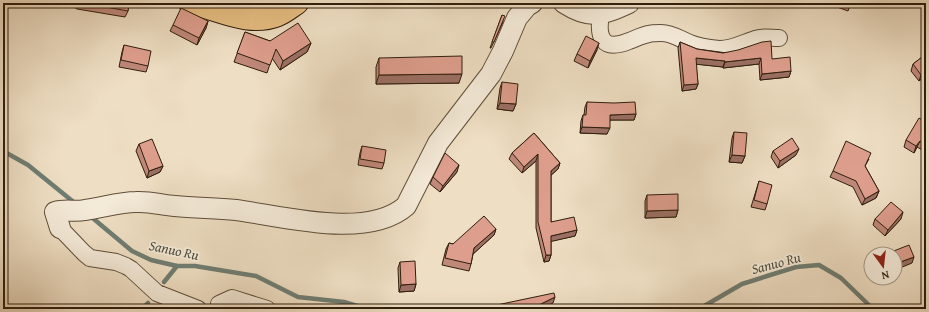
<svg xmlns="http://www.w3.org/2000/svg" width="929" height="312" font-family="'Gentium Book Plus',serif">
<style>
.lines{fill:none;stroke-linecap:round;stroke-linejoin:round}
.stream{stroke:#6f7d72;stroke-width:4.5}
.minor-casing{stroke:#5f4e3a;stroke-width:18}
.tertiary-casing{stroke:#5f4e3a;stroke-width:22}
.trunk-casing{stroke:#2f1e0d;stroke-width:24}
.minor{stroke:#f4ead8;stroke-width:16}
.tertiary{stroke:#f4ead8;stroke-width:20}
.trunk{stroke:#e7bf82;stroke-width:22}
.wall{fill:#bf8879;stroke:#2f1e0d}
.shaded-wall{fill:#9b6f63;stroke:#2f1e0d}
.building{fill:#de9e8d;stroke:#2f1e0d}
.labels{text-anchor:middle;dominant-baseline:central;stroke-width:3.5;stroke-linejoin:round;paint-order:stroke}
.water-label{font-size:14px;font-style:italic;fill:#4f4d40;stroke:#f4ead8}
</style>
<rect width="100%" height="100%" fill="#eedec3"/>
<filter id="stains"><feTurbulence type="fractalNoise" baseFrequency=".005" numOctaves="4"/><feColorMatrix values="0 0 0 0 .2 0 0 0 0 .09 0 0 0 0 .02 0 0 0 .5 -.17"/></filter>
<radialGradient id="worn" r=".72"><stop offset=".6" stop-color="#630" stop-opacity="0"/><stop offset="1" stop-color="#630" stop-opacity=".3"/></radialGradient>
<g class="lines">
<path class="stream" d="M3,151L28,165L76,204
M89,215L132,251L151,260L177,266H195L256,276L298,297L344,302L367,309
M164,282L177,266
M142,309L148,303
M699,309L742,284L796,267L819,265L841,278L873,309"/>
<defs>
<path id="minor" d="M601,14C597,37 602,52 629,41C635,39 642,35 649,34C652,33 657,33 661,33C672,33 680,39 690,43C699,47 710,48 720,49C732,49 743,43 755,39C763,36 771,38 779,38
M60,228L84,253L90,258L116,262L126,266L131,269L157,293L198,309
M220,309L219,304L232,298L267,309"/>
<path id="tertiary" d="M564,3C590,20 603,15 629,3
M60,228L55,212C65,209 75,212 85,210C102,208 119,202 136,202C149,201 162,205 175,206C195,208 215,208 236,210C282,216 367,240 406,206L438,143L491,74L503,51L517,18L527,6L532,3"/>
<path id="trunk" d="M190,3C219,9 248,27 278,15C285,12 291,7 297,3"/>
</defs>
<use href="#minor" class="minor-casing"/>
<use href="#tertiary" class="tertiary-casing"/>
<use href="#trunk" class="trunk-casing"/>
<use href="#minor" class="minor"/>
<use href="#tertiary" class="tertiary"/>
<use href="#trunk" class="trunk"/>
</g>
<path class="wall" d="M68,3H129L128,11L125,17L77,9Z
M829,3H851L848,11L829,4Z
M502,15L503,22L491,48H490Z
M208,21L206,28L197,45L170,31L173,25Z
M245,32L270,41L311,43L307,52L280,70L272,58L267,73L234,62Z
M680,42L697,49L772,59L791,71L789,77L760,80L759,64L723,68V67L696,64L698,84L696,89L682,91L678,48Z
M124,45L148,66L146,72L119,67L122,52Z
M597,50L588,68L574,61L577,54Z
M926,54V75L919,81L911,71L913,64Z
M379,58L459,83L376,84V67Z
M502,82L516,104L513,111L497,109L500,88Z
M587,102L636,114L634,120H610L607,134L580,133L581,121L583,115H584L585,107Z
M926,122V152L917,147L914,153L904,147L906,140Z
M734,132L745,156L742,163L729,162L732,138Z
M534,133L560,163L558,169L551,175V222L577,230L575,236L551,241V255L549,261L544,262L536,228V161L522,173L509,159L512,153Z
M139,144L163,166L160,172L147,178L136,151Z
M362,146L384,163L382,169L358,165L360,153Z
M773,151L796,155L778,168L771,157Z
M869,159L865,166L879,191L876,198L862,205L853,187L830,177L833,171Z
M457,172L440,192L430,184L433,177Z
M759,181L767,204L765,210L751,207Z
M647,195L678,210L676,217L645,218V201Z
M875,219H901L885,236L873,225Z
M496,229L494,235L473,254L471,264L469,271L442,265L446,249L449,243L453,244Z
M400,262L416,284L414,291L399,292L398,268Z"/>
<path class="shaded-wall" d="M208,21L206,28L197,45L199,38Z
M311,43L307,52L280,70L283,61Z
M599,43L597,50L588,68L590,61Z
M696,58L725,61L723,67L694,64Z
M761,58L759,64L723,68L725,62Z
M791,71L789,77L760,80L762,74Z
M926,71V75L919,81L921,75Z
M462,74L459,83L376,84L379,75Z
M698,84L696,89L682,91L684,85Z
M500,103L516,104L513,111L497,109Z
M636,114L634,120H608L610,115Z
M582,127L610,128L607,134L580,133Z
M920,141L914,153L916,146Z
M799,149L796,155L778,168L780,161Z
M538,154L536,161L522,173L524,167Z
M732,155L745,156L742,163L729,162Z
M560,163L558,169L549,177L551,171Z
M459,165L457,172L440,192L443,186Z
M163,166L160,172L147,178L149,171Z
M879,191L876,198L862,205L865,199Z
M678,210L676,217L645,218L647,211Z
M903,212L901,219L885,236L888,230Z
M496,229L494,235L472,255L474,248Z
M577,230L575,236L549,242L551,236Z
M546,255H551L549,261L544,262Z
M914,257L912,263L895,270V264Z
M416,284L414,291L399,292L401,285Z
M555,297L553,303L541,309H531Z"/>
<path class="building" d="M84,3H129L128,11Z
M181,8L208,21L199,38L173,25Z
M502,15L505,16L494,42H492Z
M298,23L311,43L283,61L276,49L270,65L237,53L245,32L270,41Z
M586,36L599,43L590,61L577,54Z
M771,41L772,59L790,57L791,71L762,74L761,58L725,62V61L696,58L698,84L684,85L680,42L697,49L723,53L738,50L762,42Z
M124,45L151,51L148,66L121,60Z
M926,54V71L921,75L913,64Z
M462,56V74L379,75V58Z
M502,82L518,84L516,104L500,103Z
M587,102L614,103L635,102L636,114L610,115V128L582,127L583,115H586Z
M919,118L926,122V144L920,141L916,146L906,140Z
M734,132L747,133L745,156L732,155Z
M534,133L560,163L551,171V222L574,217L577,230L551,236V255H546L538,222V154L524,167L512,153Z
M792,138L799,149L780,161L773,151Z
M152,139L163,166L149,171L139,144Z
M846,141L871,153L865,166L879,191L865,199L856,181L833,171Z
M362,146L386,150L384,163L360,159Z
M445,153L459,165L443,186L433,177Z
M759,181L772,185L767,204L754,200Z
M678,194V210L647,211V195Z
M891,202L903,212L888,230L875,219Z
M484,216L496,229L474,248L471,264L445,258L449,243L453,244Z
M909,245L914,257L895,264V254H886Z
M415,261L416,284L401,285L400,262Z
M554,293L555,297L531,309H493L492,306Z"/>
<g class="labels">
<g class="water-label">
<text transform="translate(174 250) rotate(12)">Sanuo Ru</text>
<text transform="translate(776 263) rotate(-15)">Sanuo Ru</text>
</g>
</g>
<rect width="929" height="312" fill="none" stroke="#eedec3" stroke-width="16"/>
<rect x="4" y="4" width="921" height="304" fill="none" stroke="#2f1e0d" stroke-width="2"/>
<rect x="8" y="8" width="913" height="296" fill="none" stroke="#2f1e0d"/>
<g transform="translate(883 266) rotate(165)"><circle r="19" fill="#f4ead8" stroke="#a59887"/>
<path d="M0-3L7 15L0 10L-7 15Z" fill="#8f2418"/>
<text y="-6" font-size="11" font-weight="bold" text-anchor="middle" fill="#2f1e0d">N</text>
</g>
<rect width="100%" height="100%" filter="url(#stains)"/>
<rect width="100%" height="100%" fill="url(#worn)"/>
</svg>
